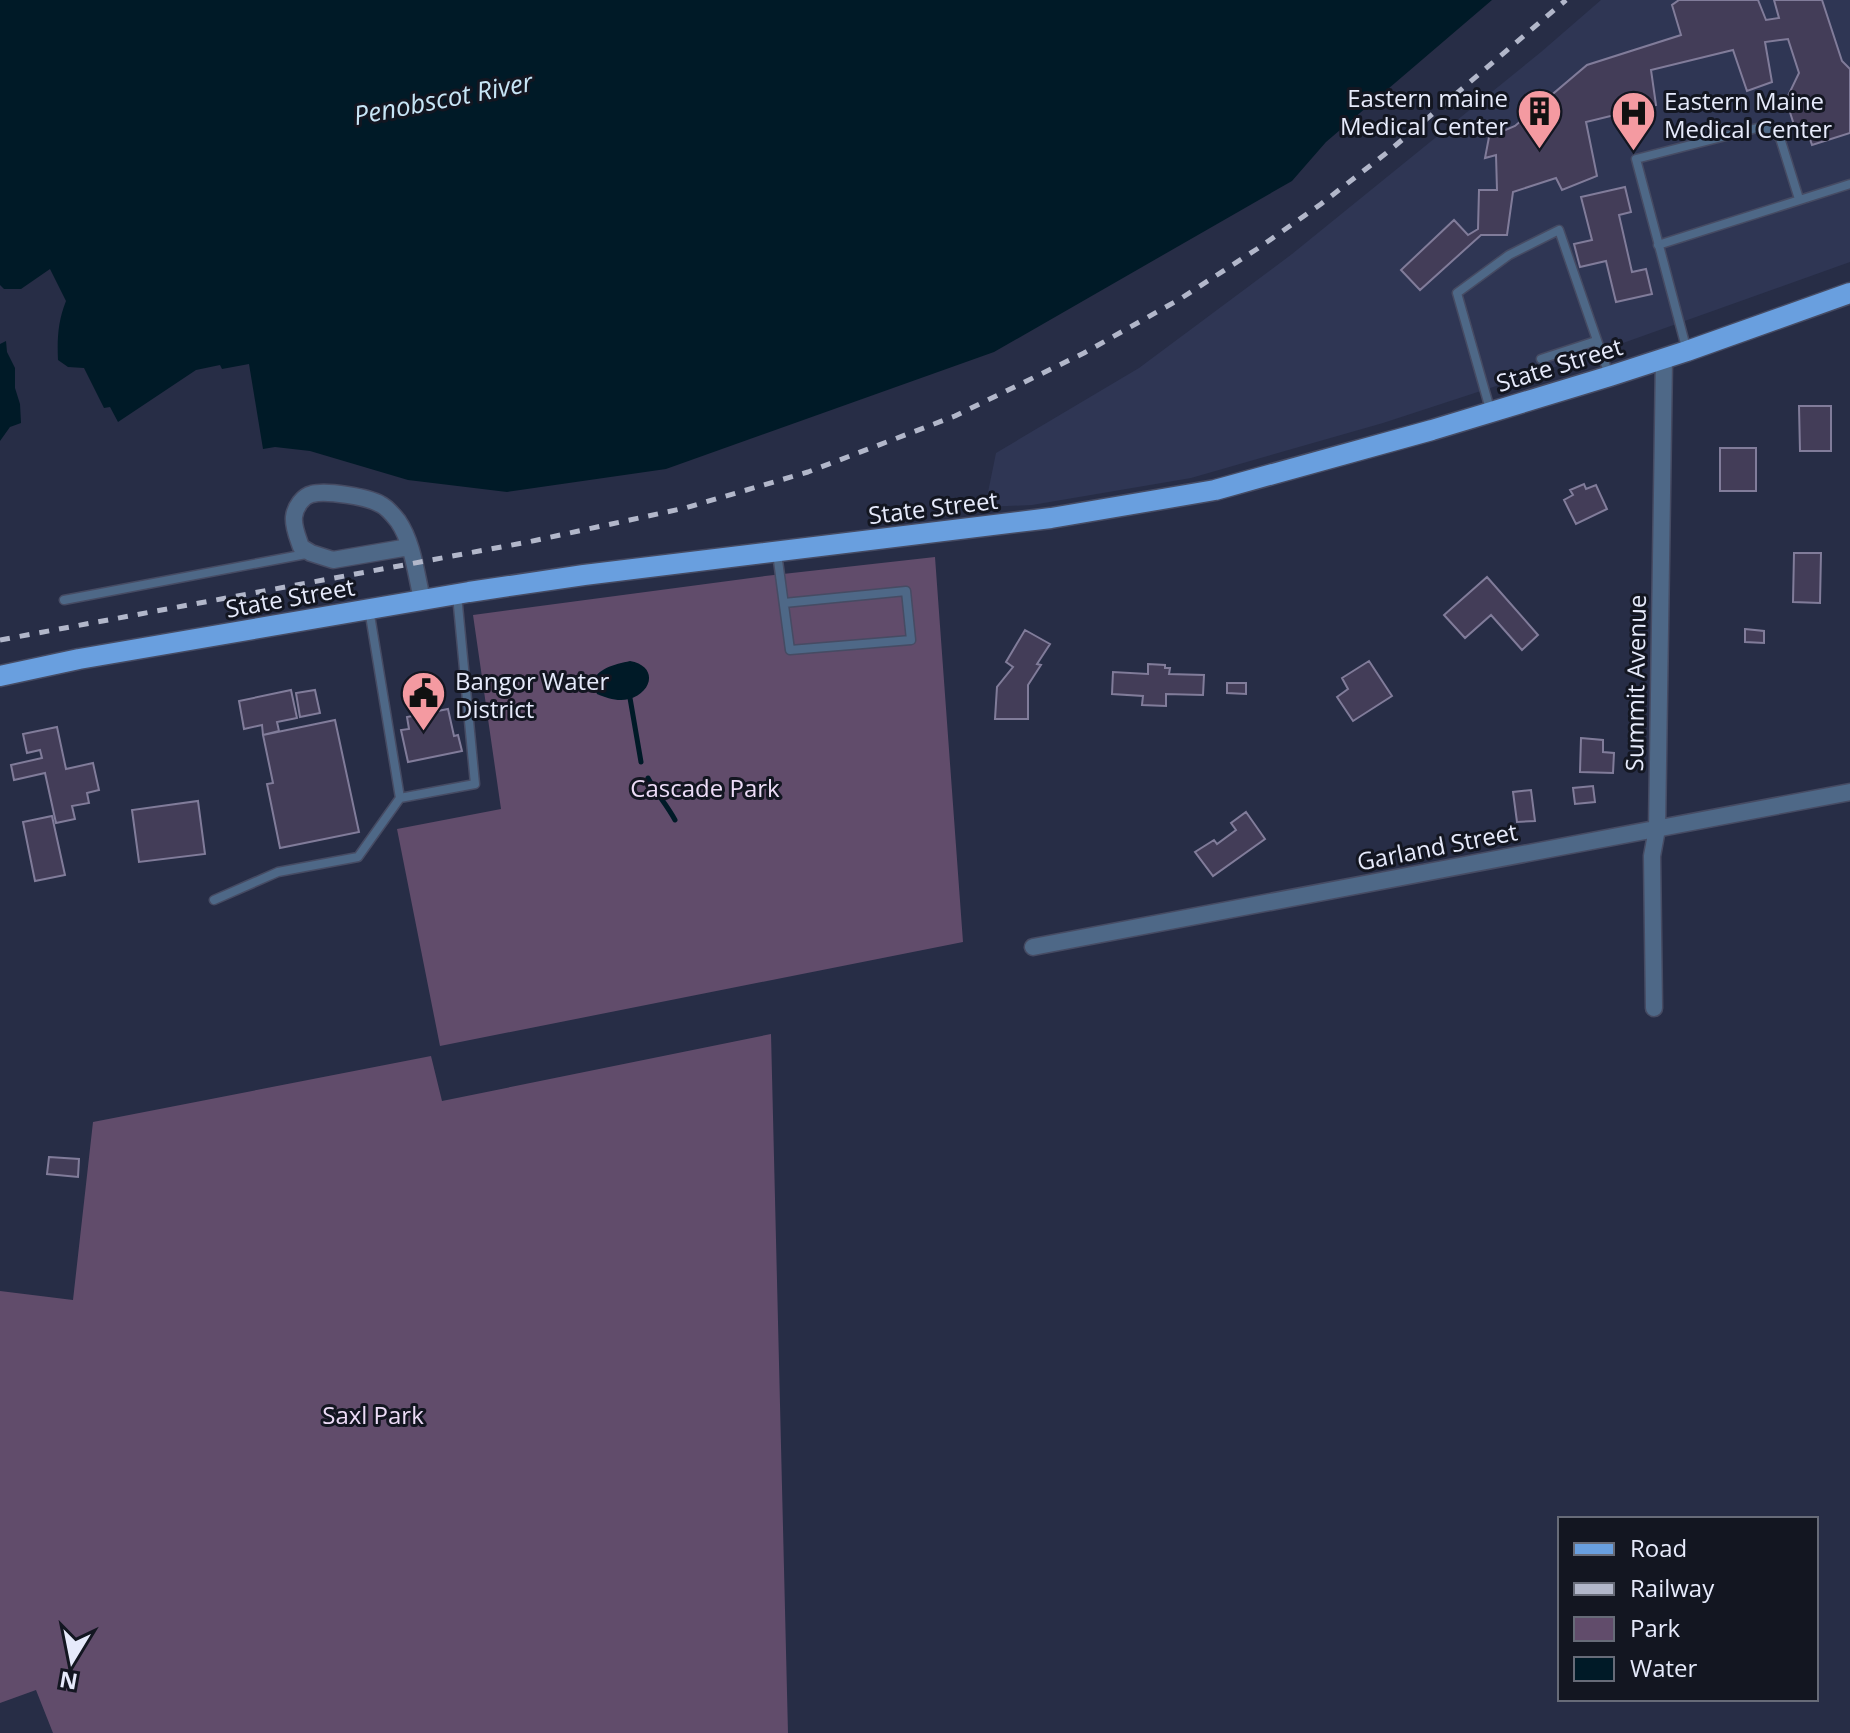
<svg xmlns="http://www.w3.org/2000/svg" width="1850" height="1733" font-family="'Open Sans',sans-serif">
<style>
.built{fill:#2f3654}
.green{fill:#614c6b}
.water{fill:#001a27}
.lines{fill:none;stroke-linecap:round;stroke-linejoin:round}
.stream{stroke:#001a27;stroke-width:5}
.building{fill:#433d58;stroke:#817c9a;stroke-width:2}
.lane-casing{stroke:#464b63;stroke-width:11}
.street-casing{stroke:#464b63;stroke-width:19}
.primary-casing{stroke:#464b63;stroke-width:23}
.lane{stroke:#4e6887;stroke-width:8}
.street{stroke:#4e6887;stroke-width:16}
.primary{stroke:#699fdf;stroke-width:20}
.rail{stroke:#b2b7ca;stroke-width:5;stroke-dasharray:10 10;stroke-linecap:butt}
.labels{text-anchor:middle;dominant-baseline:central;stroke-width:6;stroke-linejoin:round;paint-order:stroke}
.poi-label{font-size:24px;fill:#e6eafb;stroke:#131621;text-anchor:start}
.street-label{font-size:24px;fill:#e6eafb;stroke:#131621}
.park-label{font-size:24px;fill:#eddcf7;stroke:#131621}
.water-label{font-size:26px;font-style:italic;fill:#c7e5f6;stroke:#131621}
</style>
<rect width="100%" height="100%" fill="#272d46"/>
<path class="built" d="M1601,0H1850V262L1567,363L1383,423L1191,478L1032,505L985,507L996,453L1139,368L1292,254L1541,52Z"/>
<path class="green" d="M935,557L963,942L440,1046L397,829L501,809L473,615L765,576Z
M771,1034L788,1733H53L36,1690L0,1703V1291L73,1300L93,1122L431,1056L442,1101Z"/>
<path class="water" d="M0,0H1492L1326,142L1292,181L994,352L666,469L507,492L408,480L310,451L275,447L263,449L249,364L222,369L220,365L196,370L118,422L110,407L104,408L84,368L68,367L58,360C57,339 58,321 66,301L50,269L21,289H4L0,285Z
M6,341L7,352L15,368V388L20,404L21,423L10,427L0,441V344Z
M630,661C658,666 653,692 629,699C618,702 607,698 597,694C585,671 612,665 630,661Z"/>
<g class="lines">
<path class="stream" d="M630,698L641,762
M648,778C656,793 667,805 675,820"/>
</g>
<path class="building" d="M1679,0H1758L1766,20L1779,18L1774,0H1822L1842,61L1850,69V133L1812,145L1807,130L1796,131L1786,100L1799,73L1788,39L1765,42L1772,82L1747,91L1733,50L1651,70L1656,105L1586,122L1597,176L1562,190L1556,178L1513,192L1507,235H1481L1420,290L1401,270L1454,220L1468,235L1478,229L1479,190H1497L1496,155L1485,158L1489,137L1515,126L1587,65L1681,35L1672,5Z
M1625,187L1631,212L1619,215L1632,272L1646,269L1652,294L1616,302L1606,261L1580,267L1574,244L1592,240L1581,197Z
M1799,406H1831V451H1800Z
M1720,448H1756V491H1720Z
M1584,484L1586,489L1596,485L1607,509L1576,524L1564,500L1573,495L1570,490Z
M1794,553H1821L1820,603L1793,602Z
M1487,577L1538,635L1522,650L1491,615L1465,638L1444,615Z
M1745,629L1764,631V643L1745,642Z
M1025,630L1050,644L1037,664L1041,665L1028,685V719H995L997,687L1013,667L1006,662Z
M1369,661L1392,696L1353,721L1337,697L1348,689L1342,678Z
M1148,664L1165,665V668H1170L1169,674L1204,675L1203,695L1166,694V706L1142,705L1143,696L1112,694L1113,672L1148,674Z
M1227,683H1246V694L1227,693Z
M291,690L297,718L277,722L279,731L263,735L262,725L244,729L239,701Z
M315,690L320,713L300,717L296,693Z
M448,709L454,736L458,735L462,751L408,762L401,730L409,729L407,717Z
M335,720L359,832L280,848L267,784L273,783L263,735Z
M57,727L66,769L93,763L99,790L87,793L89,803L72,806L75,819L56,823L45,773L14,780L11,765L42,758L40,750L27,753L23,734Z
M1581,738L1603,740V752L1614,753L1613,773L1580,772Z
M1593,786L1595,802L1575,804L1573,788Z
M1531,790L1535,821L1517,822L1513,792Z
M198,801L205,854L139,862L132,810Z
M1246,812L1265,839L1213,876L1195,852L1214,840L1217,844L1236,830L1231,823Z
M52,816L65,875L35,881L23,822Z
M49,1157L79,1159L78,1177L47,1174Z"/>
<g class="lines">
<defs>
<path id="lane" d="M1658,245L1850,184
M1687,351L1636,159L1757,128L1769,129L1780,138L1799,199
M1541,359L1596,341
M1490,409L1457,293L1509,255L1559,230L1609,375
M777,553L790,650L911,640L906,591L784,603
M64,600L306,554
M369,609L400,798L475,784L457,595
M214,900L278,872L358,857L400,798"/>
<path id="street" d="M409,547L333,560L311,553L301,547C298,538 293,527 294,517C295,507 303,496 312,494C326,490 368,497 380,504C387,507 394,516 398,521C413,543 416,574 422,599
M1033,947L1850,792
M1654,1008L1652,856L1657,829L1664,359"/>
<path id="primary" d="M0,676L79,659L469,592L584,575L1051,518L1215,490L1432,430L1610,376L1687,351L1850,293"/>
</defs>
<use href="#lane" class="lane-casing"/>
<use href="#street" class="street-casing"/>
<use href="#primary" class="primary-casing"/>
<use href="#lane" class="lane"/>
<use href="#street" class="street"/>
<use href="#primary" class="primary"/>
<path class="rail" d="M0,640L528,542L685,508L808,472L955,416L1084,353L1180,299L1257,249L1321,204L1389,151L1566,0"/>
</g>
<defs>
<symbol id="building-pin" viewBox="-11 -11 22 30"><path d="M0 17L-7.5 6A9.5 9.5 0 1 1 7.5 6Z" fill="#f49aa1" stroke="#131621"/><path d="M-4-6H4V6H1V3H-1V6H-4ZM-2.5-4.3h1.7v1.8h-1.7ZM.8-4.3h1.7v1.8H.8ZM-2.5-1h1.7V.8h-1.7ZM.8-1h1.7V.8H.8Z" fill="#111"/></symbol>
<symbol id="hospital-pin" viewBox="-11 -11 22 30"><path d="M0 17L-7.5 6A9.5 9.5 0 1 1 7.5 6Z" fill="#f49aa1" stroke="#131621"/><path d="M-5-5h3v3.5h4V-5h3V5h-3V1.5h-4V5h-3Z" fill="#111"/></symbol>
<symbol id="civic-pin" viewBox="-11 -11 22 30"><path d="M0 17L-7.5 6A9.5 9.5 0 1 1 7.5 6Z" fill="#f49aa1" stroke="#131621"/><path d="M-.6-6.5H3V-4.5H.6V-3L4-1V1h2V6H-6V1h2V-1L-.6-3ZM-1.2 2.5V6h2.4V2.5Z" fill="#111"/></symbol>
</defs>
<g fill-rule="evenodd">
<use href="#building-pin" x="1514" y="86" width="51" height="69"/>
<use href="#hospital-pin" x="1608" y="88" width="51" height="69"/>
<use href="#civic-pin" x="398" y="668" width="51" height="69"/>
</g>
<g class="labels">
<g class="poi-label">
<text x="1508" y="97" text-anchor="end">Eastern maine<tspan x="1508" dy="28">Medical Center</tspan></text>
<text x="1664" y="100">Eastern Maine<tspan x="1664" dy="28">Medical Center</tspan></text>
<text x="455" y="680">Bangor Water<tspan x="455" dy="28">District</tspan></text>
</g>
<g class="street-label">
<text transform="translate(1559 364) rotate(-17)">State Street</text>
<text transform="translate(933 507) rotate(-7)">State Street</text>
<text transform="translate(290 597) rotate(-10)">State Street</text>
<text transform="translate(1635 683) rotate(-89)">Summit Avenue</text>
<text transform="translate(1437 846) rotate(-11)">Garland Street</text>
</g>
<g class="park-label">
<text x="705" y="787">Cascade Park</text>
<text x="373" y="1414">Saxl Park</text>
</g>
<g class="water-label">
<text transform="translate(443 98) rotate(-11)">Penobscot River</text>
</g>
</g>
<rect x="1558" y="1517" width="260" height="184" fill="#131621" stroke="#676b78" stroke-width="2"/>
<rect x="1574" y="1543" width="40" height="12" fill="#699fdf" stroke="#676b78" stroke-width="2"/>
<text x="1630" y="1557" font-size="24" fill="#e6eafb">Road</text>
<rect x="1574" y="1583" width="40" height="12" fill="#b2b7ca" stroke="#676b78" stroke-width="2"/>
<text x="1630" y="1597" font-size="24" fill="#e6eafb">Railway</text>
<rect x="1574" y="1617" width="40" height="24" fill="#614c6b" stroke="#676b78" stroke-width="2"/>
<text x="1630" y="1637" font-size="24" fill="#e6eafb">Park</text>
<rect x="1574" y="1657" width="40" height="24" fill="#001a27" stroke="#676b78" stroke-width="2"/>
<text x="1630" y="1677" font-size="24" fill="#e6eafb">Water</text>
<g transform="translate(72 1661) rotate(190)" stroke="#131621" stroke-width="6" paint-order="stroke">
<path d="M0-6L14 30L0 20L-14 30Z" fill="#e6eafb"/>
<text y="-12" font-size="22" font-weight="bold" text-anchor="middle" fill="#e6eafb">N</text>
</g>
</svg>
